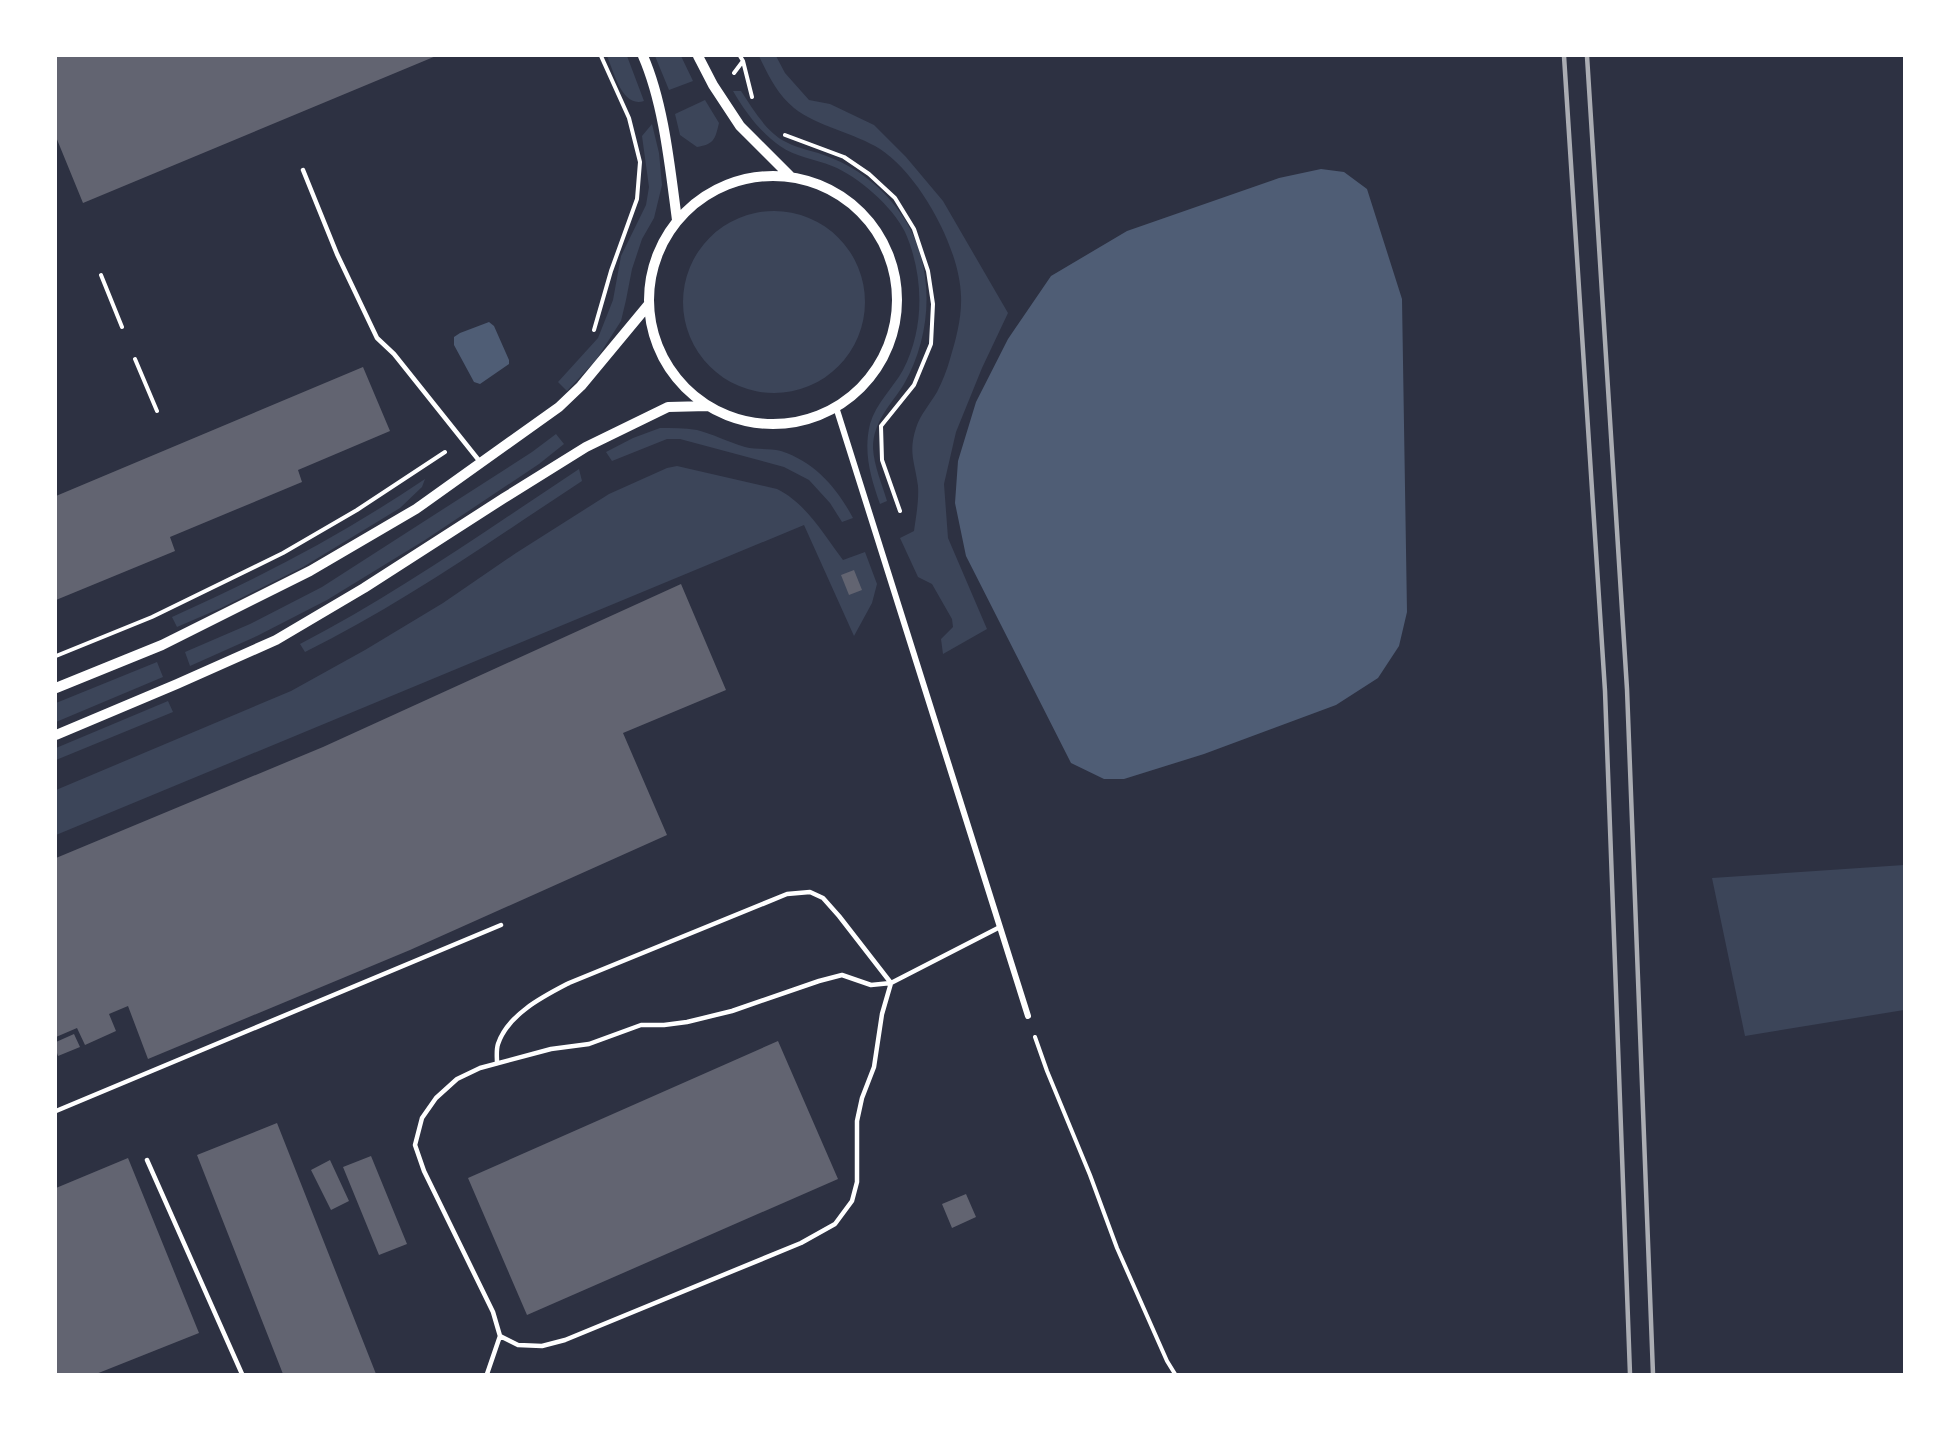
<svg xmlns="http://www.w3.org/2000/svg" width="1960" height="1430" font-family="Commissioner,sans-serif">
<style>
.green{fill:#3c4559}
.water{fill:#4f5d75}
.building{fill:#626471}
.lines{fill:none;stroke-linecap:round;stroke-linejoin:round}
.path{stroke:#fff;stroke-width:4}
.service{stroke:#fff;stroke-width:4.5}
.minor{stroke:#fff;stroke-width:6}
.tertiary{stroke:#fff;stroke-width:10}
.rail{stroke:#abadb3;stroke-width:4.5}
</style>
<rect width="100%" height="100%" fill="#2d3142"/>
<path class="green" d="M607,56H627L644,101C622,108 614,72 607,56Z
M655,56H681L693,81L669,90Z
M759,56H776L785,73L809,100L830,104L874,125L906,157L943,201L1008,313L982,368L956,432L944,484L948,538L987,629L943,654L941,639L953,627L952,619L932,584L918,577L900,538L914,531C916,517 919,500 918,486C915,462 908,453 916,428C920,415 930,404 937,392C942,382 947,370 950,359C956,339 962,317 961,296C960,249 920,175 880,149C855,133 816,126 794,108C777,94 768,75 759,56Z
M733,91H741C753,109 766,132 786,142C799,149 815,151 829,157C861,169 889,193 907,223C935,272 932,335 904,384C891,405 873,421 873,448C874,466 882,484 887,501L880,504C871,478 863,453 870,424C876,403 893,388 903,370C925,328 924,275 905,232C893,207 858,176 832,166C815,159 795,157 780,146C761,133 745,112 733,91Z
M705,100L719,123C715,140 714,144 697,147L680,135L675,114Z
M652,124L659,153L662,185L654,218L642,239L632,269L626,300L621,321L596,360L567,391L558,382L598,338L613,300L621,256L646,205L649,187L642,136Z
M683 302a91 91 0 1 1 182 0a91 91 0 1 1-182 0Z
M660,428C672,428 684,428 697,430C713,434 728,442 745,447C756,450 769,448 781,451C815,462 837,488 853,518L842,522L830,503L809,480L784,467L680,439H667L612,461L606,452L633,438Z
M556,434L564,444L539,464L425,540L327,600L257,636L190,666L185,652L250,624L322,587L532,452Z
M677,466L777,489C806,503 824,535 843,560L865,552L877,584L872,603L854,636L804,525L56,835V790L291,691L365,650L443,603L516,553L609,494L667,468Z
M579,469L582,481C492,540 401,605 305,652L300,644C397,594 488,529 579,469Z
M425,479L422,487L400,508L303,567L221,608L177,627L172,617C260,578 345,533 425,479Z
M157,662L163,677L56,722V703Z
M168,701L173,712L56,760V748Z
M1904,865V1010L1745,1036L1712,878Z"/>
<path class="water" d="M1321,169L1344,172L1367,189L1402,299L1407,612L1399,646L1378,678L1336,705L1204,754L1124,779H1104L1071,763L966,556L955,503L958,461L976,402L1008,339L1051,276L1127,231L1279,178Z
M489,322L494,326L509,360V364L480,384L474,382L454,345V337L460,333Z"/>
<path class="building" d="M56,56H436L83,203L56,137Z
M363,367L390,431L298,470L302,482L170,537L175,551L56,600V496Z
M854,570L862,590L849,595L841,575Z
M681,584L726,690L623,733L667,835L410,950L148,1059L128,1006L109,1014L116,1031L85,1045L77,1028L56,1037V858L323,747Z
M74,1034L80,1047L58,1056L56,1050V1042Z
M778,1041L838,1179L527,1315L468,1178Z
M277,1123L376,1374H283L197,1155Z
M371,1156L407,1244L379,1255L343,1167Z
M128,1158L199,1333L96,1374H56V1188Z
M330,1160L349,1201L331,1210L311,1170Z
M966,1194L976,1217L952,1228L942,1204Z"/>
<g class="lines">
<path class="path" d="M743,61L752,97
M734,73L743,61L740,56
M785,135L844,157L869,174L895,198L914,229L928,271L933,304L931,344L914,385L881,426L882,460L900,511
M101,275L122,327
M594,330L611,271L637,199L640,162L629,118L601,56
M135,359L157,411
M56,656L152,617L283,553L357,510L445,452
M1035,1037L1047,1071L1090,1175L1117,1248L1167,1361L1175,1374"/>
<path class="service" d="M303,170L337,254L377,338L394,354L481,463
M497,1063C497,1057 496,1050 498,1044C508,1014 544,996 569,983L787,894L810,892L823,898L839,916L891,983L882,1014L874,1067L862,1098L857,1121V1182L852,1201L835,1224L801,1243L565,1340L542,1346L518,1345L500,1336
M56,1111L501,925
M147,1160L242,1374
M487,1374L500,1336L493,1312L424,1171L415,1145L422,1118L436,1098L457,1079L480,1068L551,1049L589,1044L641,1025H664L687,1022L732,1011L819,981L842,975L871,985L891,983L1000,927"/>
<path class="minor" d="M836,407L1028,1016"/>
<path class="tertiary" d="M643,56C664,104 670,168 677,220
M698,56L713,85L740,126L790,176
M649 300a124 124 0 1 1 248 0a124 124 0 1 1-248 0Z
M56,688L162,645L310,571L416,509L559,407L581,386L649,304
M56,735L177,684L276,640L364,588L504,498L586,447L668,407L708,406"/>
<path class="rail" d="M1564,56L1605,691L1630,1374
M1587,56L1627,689L1653,1374"/>
</g>
<rect width="1960" height="1430" fill="none" stroke="#ffffff" stroke-width="114"/>
</svg>
